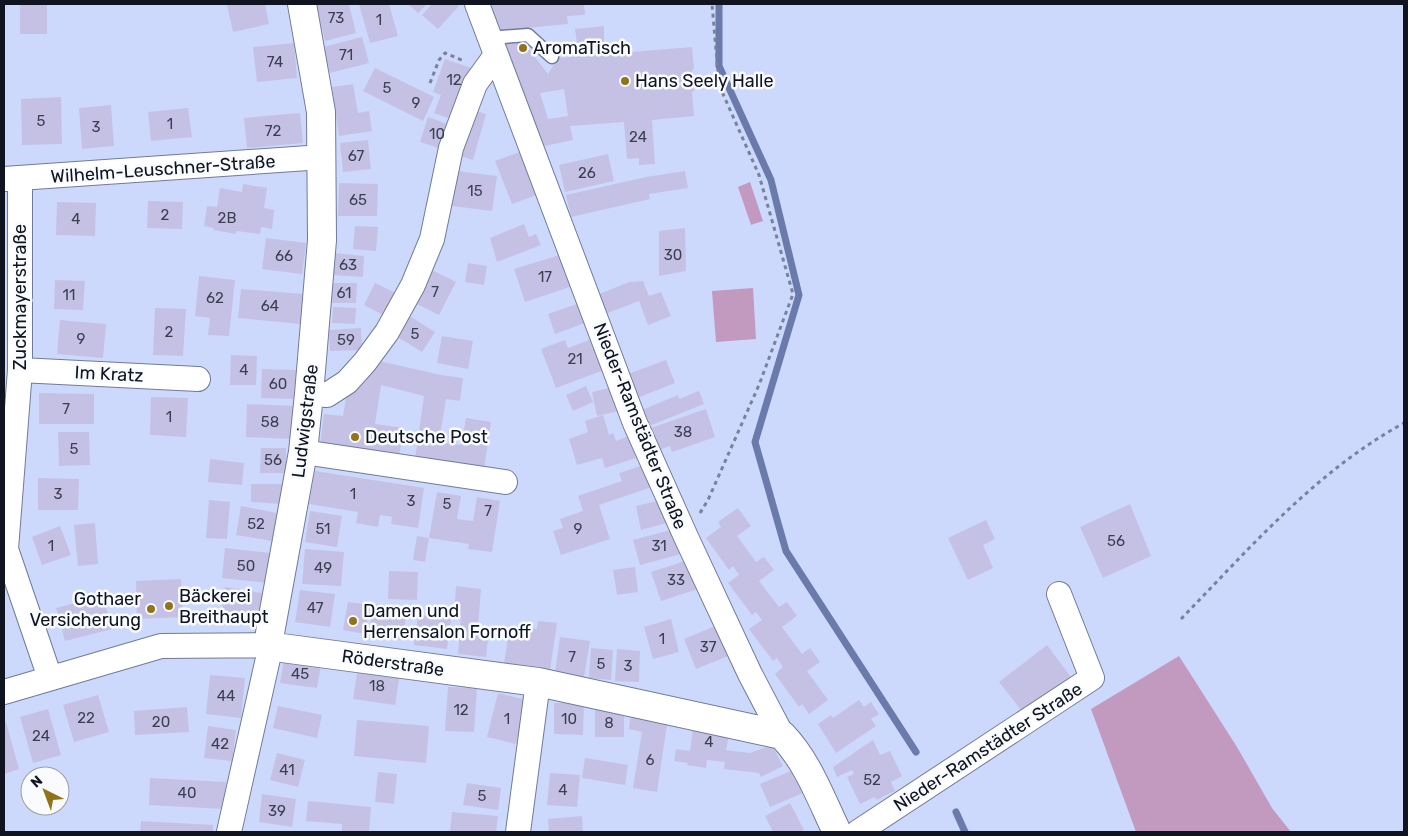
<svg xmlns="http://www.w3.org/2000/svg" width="1408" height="836" font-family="Rubik,sans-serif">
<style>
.green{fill:#c39abf}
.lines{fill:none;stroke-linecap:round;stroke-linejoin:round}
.stream{stroke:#697aab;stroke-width:7}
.building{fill:#c4c1e5;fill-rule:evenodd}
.service-casing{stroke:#707b9b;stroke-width:15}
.minor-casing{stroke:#707b9b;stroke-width:26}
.tertiary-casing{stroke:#707b9b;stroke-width:30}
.path{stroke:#79829b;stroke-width:3;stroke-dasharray:4 4;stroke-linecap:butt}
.service{stroke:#fff;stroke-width:12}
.minor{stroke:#fff;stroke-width:24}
.tertiary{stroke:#fff;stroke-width:28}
.poi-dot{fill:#91741a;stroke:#f9fbfe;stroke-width:2}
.labels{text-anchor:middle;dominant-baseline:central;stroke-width:5;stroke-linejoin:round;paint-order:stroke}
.number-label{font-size:15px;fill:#3c3f51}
.poi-label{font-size:18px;fill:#0f1420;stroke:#f9fbfe;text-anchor:start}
.street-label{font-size:18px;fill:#0f1420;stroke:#f9fbfe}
</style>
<rect width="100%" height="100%" fill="#ccd9fd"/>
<path class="green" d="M750,182L763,221L751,225L738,187Z
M753,288L756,339L716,342L712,291Z
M1179,656L1237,747L1272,808L1291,832H1136L1091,709Z"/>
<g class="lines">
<path class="stream" d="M719,4V66L771,180L799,295L755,442L786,551L916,752
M956,812L965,832"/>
</g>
<path class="building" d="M47,4V34H20V5Z
M234,4H265L269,24L233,32L227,5Z
M316,4H349L356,33L325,41Z
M359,4H389L398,36L370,43Z
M408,4H427L418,13Z
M432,4H456L459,6L438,29L422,15Z
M503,4H584L585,15L567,16L568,24L495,31L492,5Z
M604,26V48L578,50L575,29Z
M362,37L369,63L330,73L323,47Z
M294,43L297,78L257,82L253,47Z
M524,43L548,74L558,58L692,47L694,69L692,70L694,91L692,92L694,116L652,120L655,164L639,165V158L627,159L624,122L570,126L573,140L540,147L501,44ZM564,89L568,116L548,119L540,93Z
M445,59L474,69L456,121L434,113L441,95L433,92Z
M375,68L434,97L423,121L363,91Z
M353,84L358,113L369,111L372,131L339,136L332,87Z
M61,97L62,144L22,145L21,99Z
M111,105L114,146L82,149L79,108Z
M188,108L192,137L151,141L148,112Z
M470,109L486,114L473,160L457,155Z
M300,113L303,143L247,148L244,118Z
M428,117L453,126L445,150L420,142Z
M368,140L371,169L343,172L340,143Z
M525,150L542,193L512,204L495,161Z
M608,154L614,181L565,192L559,165Z
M457,171L497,176L492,211L452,206Z
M685,171L688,188L649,194L650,199L571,217L566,195L646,177Z
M339,183L378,184L377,216H338Z
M243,184L267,188L264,208L274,210L272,229L261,227L260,234L236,231V234L213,230L214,228L204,226L207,206L217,207L220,188L242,192Z
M148,201L183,202L182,229L147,228Z
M57,202L96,203L95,236L56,235Z
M524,224L529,237L536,234L541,245L497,262L490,238Z
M355,226L378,227L376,251L353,249Z
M685,228L686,271L659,276V231Z
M266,238L306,243L302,274L262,269Z
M333,253L364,256L363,277L331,275Z
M566,253L576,285L525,302L514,269Z
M468,263L487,266L484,285L465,282Z
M432,270L456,282L439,315L415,303Z
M199,276L235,280L229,336L208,335L210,318L195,316Z
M55,280L85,281L83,310L54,309Z
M643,281L649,296L661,292L671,316L648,325L639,301L605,314L597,295L629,282Z
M331,283H357L356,303H331Z
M375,283L400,295L389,318L364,305Z
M241,289L303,294L300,324L238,318Z
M583,302L590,321L555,334L548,314Z
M333,307L356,308L355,324L332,323Z
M155,308L186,309L183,356L153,355Z
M408,315L435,332L422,352L396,336Z
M60,320L106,324L103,358L57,354Z
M361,328L362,350L330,351L329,330Z
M442,336L473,341L468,369L437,363Z
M597,337L609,368L556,388L541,349L565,340L568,348Z
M231,355L257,356L256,385H230Z
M666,360L675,383L637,398L628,374Z
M379,361L441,375L463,378L460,401L446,399L439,442L461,445L466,418L491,422L484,469L415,459L424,396L381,385L375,424L404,428L399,456L320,445L324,414L343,416L346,398L366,381Z
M262,369L296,370L294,399L261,398Z
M586,386L593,402L573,411L566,395Z
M614,387L619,411L597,416L592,392Z
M699,391L704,404L649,426L642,410L678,395L679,399Z
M39,393L94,394V424H39Z
M151,397L188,398L186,437L150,435Z
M247,404L294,406L292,439L246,437Z
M706,409L715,437L672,452L670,446L659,450L651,428Z
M603,415L609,435L613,433L616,441L629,436L636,458L605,468L602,458L577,465L569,439L588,432L585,421Z
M58,432H89L90,465L59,466Z
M261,448H286V473H260Z
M210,459L244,463L242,485L208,482Z
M647,464L655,486L599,505L610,539L561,555L553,531L563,528L560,519L583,511L578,496L622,481L619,473Z
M315,471L424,488L418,528L391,524L392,517L380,515L378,527L356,523L358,512L309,504Z
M38,478L79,479L78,510H38Z
M251,484H283V504L251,502Z
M437,492L461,496L457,519L473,521L477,497L500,501L492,552L468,549L469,544L429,538Z
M665,499L670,522L641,530L636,506Z
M209,500L230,502L227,539L206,538Z
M1130,504L1151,556L1103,578L1080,527Z
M241,506L277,513L272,541L236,535Z
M738,508L751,526L737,536L756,562L764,557L774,570L759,581L779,607L787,602L797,616L782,627L802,654L810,648L820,662L807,671L828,700L809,714L802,704L799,707L775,674L783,667L777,658L773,661L749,629L762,620L756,612L752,615L728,583L739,575L733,566L729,570L706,538L721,527L718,522Z
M310,511L342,516L337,547L305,542Z
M986,520L995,539L983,545L993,568L968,580L948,538Z
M95,523L98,564L78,566L74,525Z
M60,526L71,555L42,565L32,537Z
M678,528L685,553L640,565L633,540Z
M417,536L429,538L425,562L413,560Z
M225,548L270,553L267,583L222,578Z
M305,549L344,552L341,586L302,584Z
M691,559L701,588L661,601L651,572Z
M635,567L638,592L617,595L613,570Z
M389,571L418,572L417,600L388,599Z
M181,579L183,617L137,619L136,581Z
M456,586L481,589L478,627L489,629L486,657L458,654L461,615L454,614Z
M225,587L268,594L263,622L221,616Z
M300,590L335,594L330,627L295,622Z
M103,596L112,629L65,641L56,608Z
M348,602L370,605L365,634L343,630Z
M373,604L407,608L403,640L369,635Z
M418,615L451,618L447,649L414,645Z
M671,619L679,652L653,659L644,627Z
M538,621L557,623L550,670L504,663L510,626L537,629Z
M720,624L733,654L696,669L684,639Z
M560,637L590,641L584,677L555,673Z
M1047,645L1071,677L1024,714L999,682Z
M591,648L613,650L611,680L589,678Z
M617,649L640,651L639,682L615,681Z
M284,659L321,665L317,688L280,683Z
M358,667L400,673L395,705L353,699Z
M210,675L245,678L241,718L206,714Z
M448,687L477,688L474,732L445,731Z
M498,693L527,700L516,744L487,737Z
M98,695L109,732L74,742L63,705Z
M859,700L864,707L871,702L879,714L871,719L876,726L836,753L818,724L831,715L833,718Z
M554,703H584L583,735L554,734Z
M278,706L322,715L317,738L273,728Z
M187,707L189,732L135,735L134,711Z
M48,709L61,755L33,763L20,717Z
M595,709H624V737H595Z
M631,712L668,718L657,792L633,788L642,732L629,729Z
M357,720L429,726L426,763L354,756Z
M6,722L19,769L4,774V723Z
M208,726L236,730L232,761L204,758Z
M693,729L729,734L726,750L750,753L772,745L783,766L761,777L759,773L724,769L725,762L707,760L706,768L687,765L688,763L674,761L676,749L690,751Z
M873,740L880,755L890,751L902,776L891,782L895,791L876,800L875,797L860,804L847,777L854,774L852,770L837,777L833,767Z
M277,753L305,760L298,787L270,780Z
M585,758L628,765L625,785L582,778Z
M793,770L803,793L770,807L760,784Z
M378,772L397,774L394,804L375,802Z
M550,773L580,775L577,807L547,805Z
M150,778L226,782L224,809L149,805Z
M467,783L501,788L498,810L463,805Z
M262,794L296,799L292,827L259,822Z
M308,801L371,807L369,832H342V824L306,821Z
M790,803L804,830L798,832H773L765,816Z
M452,812L498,816L496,832H450Z
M582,816L583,832H549L548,819Z
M141,821L213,825V832H140Z"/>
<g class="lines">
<defs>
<path id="service" d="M489,38L528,35L552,57"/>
<path id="minor" d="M477,4L635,423L686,537L750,674L782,735
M4,179L323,157
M20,179V370L6,549L50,678
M20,370L198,379
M309,394L327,395L347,382L365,362L387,332L413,285L432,239L451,148L475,84L496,55
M303,452L505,482
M4,692L161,646L271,645L229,832
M518,832L538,682
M858,832L1092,678L1059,594"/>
<path id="tertiary" d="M302,4L321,112L322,240L309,394L303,452L270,633L271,645L282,648L538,682L782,735C808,762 821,799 837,832"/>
</defs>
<use href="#service" class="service-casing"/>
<use href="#minor" class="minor-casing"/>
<use href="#tertiary" class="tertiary-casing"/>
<path class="path" d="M430,83L439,60L445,53L464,61
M700,513L708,500L759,385L793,294L759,175L719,85L712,4
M1181,619C1250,548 1316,471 1404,423"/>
<use href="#service" class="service"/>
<use href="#minor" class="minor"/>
<use href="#tertiary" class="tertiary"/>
</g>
<g class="poi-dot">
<circle cx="523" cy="48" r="5"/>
<circle cx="625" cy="81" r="5"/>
<circle cx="355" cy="437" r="5"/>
<circle cx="169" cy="606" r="5"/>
<circle cx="151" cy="609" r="5"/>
<circle cx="353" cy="621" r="5"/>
</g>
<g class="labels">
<g class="number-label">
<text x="336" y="18">73</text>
<text x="379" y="20">1</text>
<text x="346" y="55">71</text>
<text x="275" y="62">74</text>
<text x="454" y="80">12</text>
<text x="387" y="88">5</text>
<text x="416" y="103">9</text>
<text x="41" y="121">5</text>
<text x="170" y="124">1</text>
<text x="96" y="127">3</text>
<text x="273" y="131">72</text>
<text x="437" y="134">10</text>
<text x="638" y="137">24</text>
<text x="356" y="156">67</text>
<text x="587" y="173">26</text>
<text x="475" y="191">15</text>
<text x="358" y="200">65</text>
<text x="165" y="215">2</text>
<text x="227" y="218">2B</text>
<text x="76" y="219">4</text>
<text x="673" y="255">30</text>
<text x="284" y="256">66</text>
<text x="348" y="265">63</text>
<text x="545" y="277">17</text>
<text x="435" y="292">7</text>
<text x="344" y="293">61</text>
<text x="69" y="295">11</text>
<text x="215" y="298">62</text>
<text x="270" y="306">64</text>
<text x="169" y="332">2</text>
<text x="415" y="334">5</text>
<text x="81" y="339">9</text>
<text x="346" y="340">59</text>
<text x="575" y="359">21</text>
<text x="244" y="370">4</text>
<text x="278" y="384">60</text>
<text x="66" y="409">7</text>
<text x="169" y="417">1</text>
<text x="270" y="422">58</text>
<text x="683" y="432">38</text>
<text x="74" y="449">5</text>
<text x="273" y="460">56</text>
<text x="58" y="494">3</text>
<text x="353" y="494">1</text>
<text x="411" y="501">3</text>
<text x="447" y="504">5</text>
<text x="488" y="511">7</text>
<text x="256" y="524">52</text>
<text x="323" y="529">51</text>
<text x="578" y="529">9</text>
<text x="1116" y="541">56</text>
<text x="51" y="546">1</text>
<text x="659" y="546">31</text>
<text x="246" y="566">50</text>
<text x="323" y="568">49</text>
<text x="676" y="580">33</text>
<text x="315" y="608">47</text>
<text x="662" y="639">1</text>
<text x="708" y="647">37</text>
<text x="572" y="657">7</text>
<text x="601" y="664">5</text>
<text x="628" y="666">3</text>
<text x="300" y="674">45</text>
<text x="377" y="686">18</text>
<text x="226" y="696">44</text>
<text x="461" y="710">12</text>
<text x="86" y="718">22</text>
<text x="507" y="719">1</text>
<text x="569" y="719">10</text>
<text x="161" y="722">20</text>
<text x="609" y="723">8</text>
<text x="41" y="736">24</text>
<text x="709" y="742">4</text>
<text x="220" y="744">42</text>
<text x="650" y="760">6</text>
<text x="287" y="770">41</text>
<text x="872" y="780">52</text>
<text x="563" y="790">4</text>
<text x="187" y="793">40</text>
<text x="482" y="796">5</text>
<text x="277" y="811">39</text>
</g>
<g class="poi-label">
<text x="533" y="48">AromaTisch</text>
<text x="635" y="81">Hans Seely Halle</text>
<text x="365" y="437">Deutsche Post</text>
<text x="179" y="596">Bäckerei<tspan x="179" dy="21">Breithaupt</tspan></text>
<text x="141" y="599" text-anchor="end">Gothaer<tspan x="141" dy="21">Versicherung</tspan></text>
<text x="363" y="611">Damen und<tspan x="363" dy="21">Herrensalon Fornoff</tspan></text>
</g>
<g class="street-label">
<text transform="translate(163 169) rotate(-4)">Wilhelm-Leuschner-Straße</text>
<text transform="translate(20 297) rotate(-90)">Zuckmayerstraße</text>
<text transform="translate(109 374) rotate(3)">Im Kratz</text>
<text transform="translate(305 421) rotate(-83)">Ludwigstraße</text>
<text transform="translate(640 426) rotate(68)">Nieder-Ramstädter Straße</text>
<text transform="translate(393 663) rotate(8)">Röderstraße</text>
<text transform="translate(988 747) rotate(-33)">Nieder-Ramstädter Straße</text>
</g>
</g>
<rect width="1408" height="836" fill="none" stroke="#0f1420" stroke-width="10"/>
<g transform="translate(45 791) rotate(318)"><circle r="24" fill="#f9fbfe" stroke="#9b9fa5"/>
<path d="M0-4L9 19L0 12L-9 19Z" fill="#91741a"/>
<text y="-8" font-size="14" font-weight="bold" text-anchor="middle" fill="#0f1420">N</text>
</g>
</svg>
